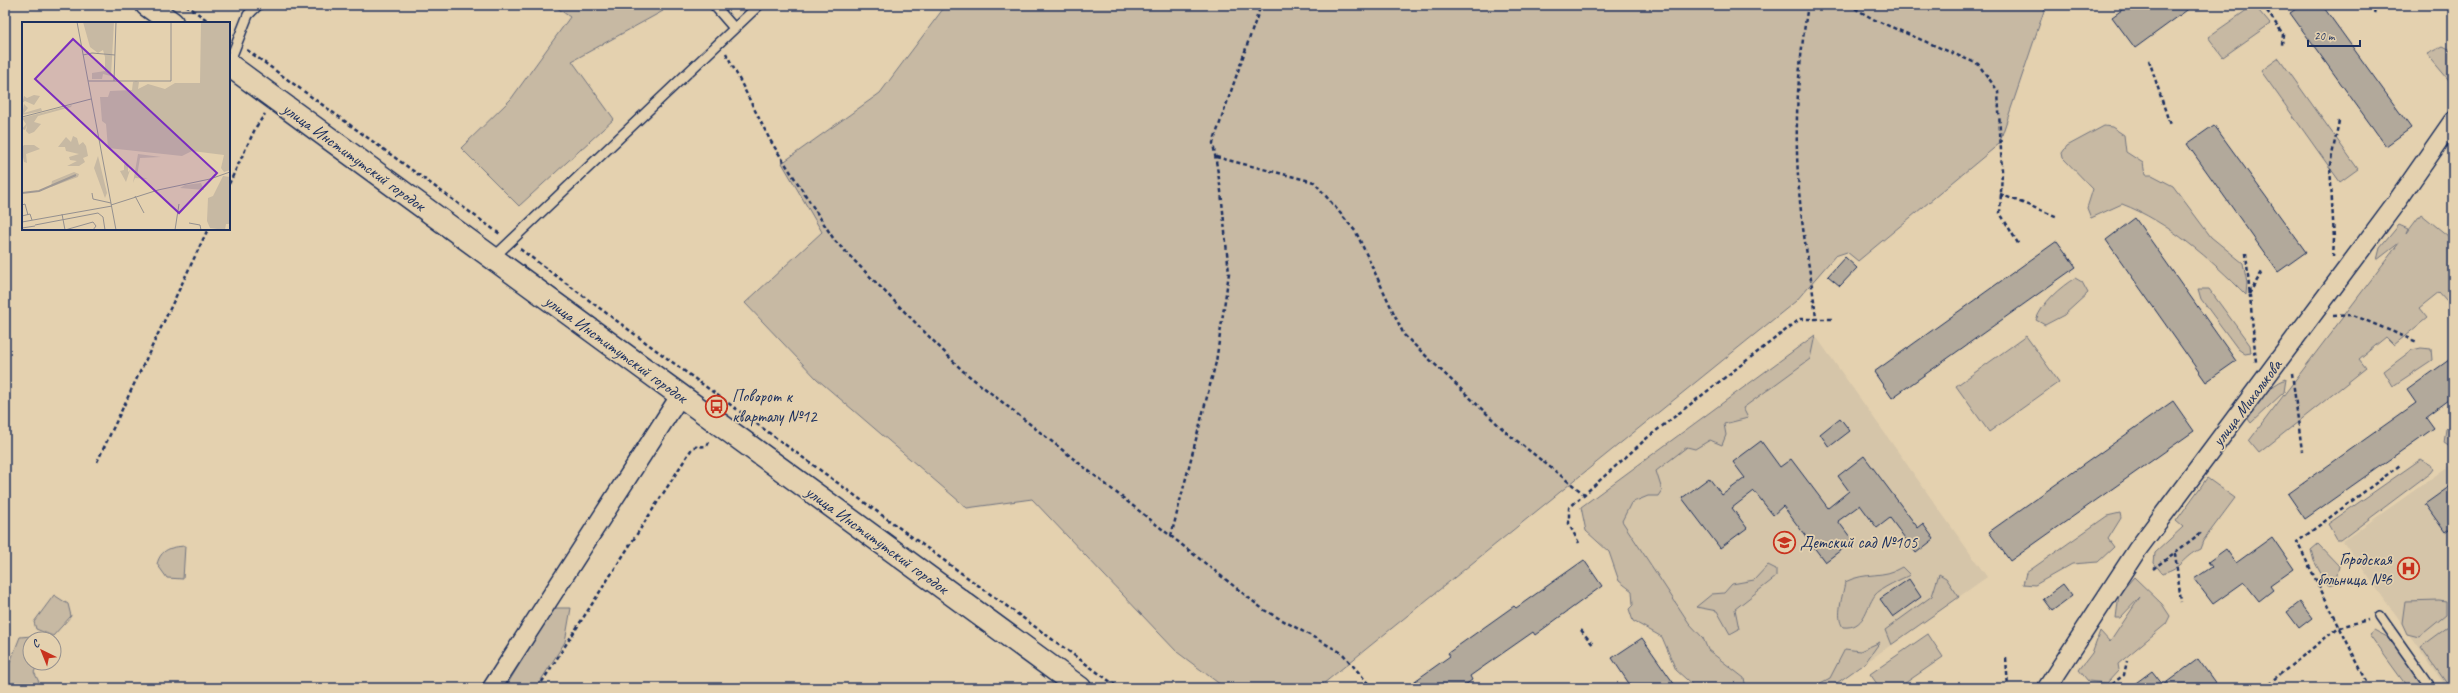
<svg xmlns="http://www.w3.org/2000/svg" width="2458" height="693" font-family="Caveat,sans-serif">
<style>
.built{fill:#d5c5a9}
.green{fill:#c7b9a3;stroke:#717480}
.building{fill:#b2a99b;stroke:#1b2f5e}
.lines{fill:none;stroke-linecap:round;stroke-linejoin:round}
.lane-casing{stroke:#1b2f5e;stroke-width:12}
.street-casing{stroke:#1b2f5e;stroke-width:21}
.secondary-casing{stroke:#1b2f5e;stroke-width:25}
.path{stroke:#1b2f5e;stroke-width:2.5;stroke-dasharray:4 3;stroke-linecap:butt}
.lane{stroke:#e4d1af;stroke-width:9}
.street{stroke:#e4d1af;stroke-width:18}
.secondary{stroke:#e4d1af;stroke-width:22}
.labels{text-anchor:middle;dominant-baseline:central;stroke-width:3.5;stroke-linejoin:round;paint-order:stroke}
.street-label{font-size:17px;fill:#1b2f5e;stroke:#e4d1af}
.poi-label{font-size:17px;fill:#1b2f5e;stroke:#e4d1af;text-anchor:start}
.inset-river{fill:none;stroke:#a09994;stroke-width:2}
.inset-road{fill:none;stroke:#94908f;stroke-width:1}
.view{fill:#7b2cbf;fill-opacity:0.15;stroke:#7b2cbf;stroke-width:2}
.inset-edge{fill:none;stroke:#1b2f5e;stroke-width:2}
</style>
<rect width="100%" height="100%" fill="#e4d1af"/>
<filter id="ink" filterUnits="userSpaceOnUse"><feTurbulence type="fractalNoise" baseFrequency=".025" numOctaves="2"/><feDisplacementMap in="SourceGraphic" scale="8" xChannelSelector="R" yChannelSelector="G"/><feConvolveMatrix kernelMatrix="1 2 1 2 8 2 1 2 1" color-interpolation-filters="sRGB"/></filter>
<g filter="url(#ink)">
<path class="built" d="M1815,335L1987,577L1830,688H1709L1581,507Z
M2453,463V688H2447L2343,541Z"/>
<path class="green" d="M553,5H658L663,11L572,61L614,119L519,206L461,148L511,99L570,17Z
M946,5H2046L1999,144L1858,261L1847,252L1835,256L1796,301L1318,688H1225L1177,652L1032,499L967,508L817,379L745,303L822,232L782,163L880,93Z
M2254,5L2270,24L2223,57L2208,37Z
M2443,46L2453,51V85L2427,54Z
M2279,58L2358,169L2340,182L2261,71Z
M2104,126L2112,127L2124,135L2126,152L2143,163L2145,175H2152L2173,186L2211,237L2243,263L2247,283L2246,295C2212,260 2167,221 2122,204L2091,218L2087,208L2093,189L2063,158L2062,153L2067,146Z
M2421,214L2453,240V297L2447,301L2439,292L2419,308L2427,318L2394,345L2386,337L2359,359L2366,368L2259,453L2249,441L2399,243L2377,260L2380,248L2399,225L2408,229L2406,234Z
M2075,278L2082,282L2088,293L2064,315L2045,325L2036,320C2042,303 2060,287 2075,278Z
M2198,289H2209L2250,345L2251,353L2245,354L2238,349L2201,299Z
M1815,335L1810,359L1743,408L1748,418L1724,424L1726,435L1722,445L1710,440L1695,449L1687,447L1656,471L1662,490L1658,496H1648L1631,503L1622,521L1689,623L1703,638L1708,650L1744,678L1746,688H1696L1676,670L1662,637L1633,621L1629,609L1633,605L1632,591L1619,581L1609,552L1586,531L1581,507Z
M2026,336L2059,382L1989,432L1956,386Z
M2421,348L2431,349L2432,360L2393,386L2384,371L2412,350Z
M2286,379L2284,392L2251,423L2248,419C2260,400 2266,387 2286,379Z
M2453,422V449L2444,443L2446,429Z
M2421,459L2431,465L2433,469L2430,473L2341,540H2337L2328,524Z
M2207,478L2235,498L2203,541L2200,549C2181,558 2184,567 2162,573L2154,563L2155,553L2183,527L2176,521Z
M2120,513L2121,518L2108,539L2114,547L2098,562L2072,564L2035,585L2023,584L2026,573L2107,516Z
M2318,544L2339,566L2335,584L2328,586L2314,561L2311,550Z
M185,546L183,579L167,578L157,564C161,549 171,547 185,546Z
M1768,565L1776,569V577L1735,609L1739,629L1730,634L1717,611L1696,607L1712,594L1724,593L1732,584L1754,580Z
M1902,567L1910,575C1903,578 1879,589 1875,595C1865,609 1865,629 1843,627C1835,617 1843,595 1845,582C1867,571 1883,579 1902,567Z
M1939,574L1946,578L1959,597L1891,645L1885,630L1932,596Z
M2134,577L2162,604L2170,616L2166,624L2118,664L2119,670L2107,683L2088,681L2079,670L2092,653L2100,631L2110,642L2140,597L2120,618H2116L2119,594Z
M54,595L68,604L71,616L53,636L36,629L34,622Z
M2439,600L2446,601V615L2419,637L2407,634L2402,623L2405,601Z
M554,608H571L565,642L536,688H505Z
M2452,624L2453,688H2450L2421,647Z
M2374,630L2391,639L2425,688H2408L2369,634Z
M1928,634L1943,657L1898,688H1880L1870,674Z
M32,636L35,639H30V663H39L34,672L42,688H5V675L20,637Z
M1880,642L1865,663L1830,688H1811L1830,678L1845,649L1860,651Z"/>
<path class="building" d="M2129,5H2194L2135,48L2112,17Z
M2302,5H2322L2411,128L2386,146L2290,13Z
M2214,125L2306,252L2278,272L2187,144Z
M2135,218L2236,361L2206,382L2106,240Z
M2057,241L2076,267L1892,398L1874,372Z
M1845,257L1857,268L1840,286L1828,276Z
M2453,357V397L2426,417L2434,428L2305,519L2288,494L2416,403L2407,390Z
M2173,401L2194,431L2010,561L1989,532Z
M1840,418L1850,431L1829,447L1820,434Z
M1761,441L1780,467L1791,459L1828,508L1849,491L1838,476L1864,456L1918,528L1923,524L1934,539L1916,553L1890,518L1877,528L1860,505L1838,521L1853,541L1825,562L1783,506L1773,515L1754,491L1732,508L1747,528L1720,548L1682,498L1709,478L1722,495L1745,478L1733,462Z
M2453,484V526L2445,532L2425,504Z
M2272,537L2294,569L2270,586L2273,590L2259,601L2244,582L2213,604L2194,579L2212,567L2208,562L2226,549L2236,563Z
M1584,560L1602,586L1535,635L1533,632L1470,676L1472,680L1461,688H1405L1450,656L1448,653L1514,606L1516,608Z
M1909,579L1921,597L1893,617L1880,599Z
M2063,584L2072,596L2052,611L2043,599Z
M2300,602L2312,618L2299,628L2287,612Z
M1642,638L1677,688H1632L1612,658Z
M2198,659L2219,688H2129L2152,671L2163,685Z"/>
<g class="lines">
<defs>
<path id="lane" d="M714,5L734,28
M229,63L248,15L258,5
M493,258L759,5
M2380,616L2431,688"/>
<path id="street" d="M492,688L680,396
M2047,688L2137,550L2398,200L2453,121"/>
<path id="secondary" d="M147,5L172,23
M229,65L1080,688"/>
</defs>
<use href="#lane" class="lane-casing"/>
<use href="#street" class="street-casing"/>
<use href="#secondary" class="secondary-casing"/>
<path class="path" d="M186,5L211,23
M1808,5C1796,78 1793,146 1802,220C1806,253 1813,286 1816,319
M1849,5L1875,20L1978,64L1998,91L2002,171L2000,213L2019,245
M2263,5L2283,34L2282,45
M2374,13L2377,5
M247,50L500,234
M726,53L770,140L835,241L963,371L1264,610L1342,653L1372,688
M2149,60L2170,125
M1216,157L1314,182L1356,232L1404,335L1507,433L1584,494
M229,184L256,127L265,114
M2000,194L2058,217
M520,249L687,373L1119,688
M2246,253L2256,362
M2333,257L2334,239L2330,165L2339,121
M2249,294L2262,272
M2333,316L2353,315L2417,342
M2292,373L2302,451
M97,462L208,229
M1171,536L1216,362L1229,273L1221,191L1213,143L1261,5
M1579,543L1569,524V508L1647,438L1800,319H1832
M2175,553L2181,602
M2153,569L2202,532
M1581,630L1594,646
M2006,658L2008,688
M538,688L693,447L707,446L710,440
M2106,688L2124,675L2127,661
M2263,688L2339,627L2368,620
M2370,688L2297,542L2400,465"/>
<use href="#lane" class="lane"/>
<use href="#street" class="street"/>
<use href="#secondary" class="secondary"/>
</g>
</g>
<defs>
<symbol id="bus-ring" viewBox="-11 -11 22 22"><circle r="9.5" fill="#e4d1af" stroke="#c8321e" stroke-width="1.5"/><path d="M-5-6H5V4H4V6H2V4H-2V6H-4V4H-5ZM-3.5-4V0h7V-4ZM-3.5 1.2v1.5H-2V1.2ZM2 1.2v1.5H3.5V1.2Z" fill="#c8321e"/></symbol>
<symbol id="school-ring" viewBox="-11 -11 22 22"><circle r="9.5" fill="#e4d1af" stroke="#c8321e" stroke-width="1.5"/><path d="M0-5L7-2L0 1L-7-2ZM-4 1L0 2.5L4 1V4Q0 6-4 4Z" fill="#c8321e"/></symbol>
<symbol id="hospital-ring" viewBox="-11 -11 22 22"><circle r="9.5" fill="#e4d1af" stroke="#c8321e" stroke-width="1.5"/><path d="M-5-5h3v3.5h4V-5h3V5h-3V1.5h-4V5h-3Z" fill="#c8321e"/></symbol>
</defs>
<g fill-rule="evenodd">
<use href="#bus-ring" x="704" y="394" width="25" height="25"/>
<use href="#school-ring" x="1772" y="530" width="25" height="25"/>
<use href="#hospital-ring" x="2396" y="556" width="25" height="25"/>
</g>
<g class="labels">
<g class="street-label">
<text transform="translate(354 157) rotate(36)">улица Институтский городок</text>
<text transform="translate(616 349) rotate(36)">улица Институтский городок</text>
<text transform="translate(2247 403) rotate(-53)">улица Михалькова</text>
<text transform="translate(877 540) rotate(36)">улица Институтский городок</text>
</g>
<g class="poi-label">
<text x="732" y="396">Поворот к<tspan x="732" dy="20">кварталу №12</tspan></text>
<text x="1800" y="542">Детский сад №105</text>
<text x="2392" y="559" text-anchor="end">Городская<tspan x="2392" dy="20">больница №6</tspan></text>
</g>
</g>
<g transform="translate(22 22)">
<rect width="208" height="208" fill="#e4d1af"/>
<path d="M61,0H92L89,54L81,52L80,57H70V51L83,49V35L81,28L76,31L68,25ZM179,0H208V148L202,150L199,146L202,133L170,129L160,134L86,126L84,102L80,99L78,75H86L88,69L110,68L111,60L114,59L117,60L116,67L126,62L143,67L153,61H178ZM12,73L18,74L12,83L3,79L0,81L2,74L5,76ZM2,82L6,86L2,91L19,86L20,89L0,93ZM50,83L49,85L16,94L12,100L19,102L12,110L7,112L4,109L5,103L3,108L0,107L4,102L0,96ZM51,114L55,116L57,123L61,120L64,124L66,134L61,136L63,140L57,144H45L55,139L48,138L47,135L57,132L44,129L43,125H36L44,115L49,120ZM2,123H12L18,127L4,132L5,141L2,140L1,135L0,125ZM116,132L139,135L118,136L115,154L126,157L113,156L111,161ZM76,134L85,171L83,176L72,146ZM102,142L106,143V150L108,148L104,160L98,149L102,148ZM52,150L57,152L56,155L29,165L30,159ZM201,154L208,155V202H204L203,208L188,206L185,199L186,176L191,174ZM179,161L182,168L158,166L163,163Z" fill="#c7b9a3"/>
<path class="inset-river" d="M0,171L17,169L54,153"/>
<path class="inset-road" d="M55,0L94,208M61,33L70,31L93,33M66,59H149V0M92,59L94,0M0,95L69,77M70,171L71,177L89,181M113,174L122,191M0,183L3,182L6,193M89,183L136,168L188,157L208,150M40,192L43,208L71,200L74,204L71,208M0,194L8,192L10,198M0,200L90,184M167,201L178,203L179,208M13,203L76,191L81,195L83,208M0,206L13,204M153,208L157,182"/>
<path class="view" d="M51,17L195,151L157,191L13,57Z"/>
<rect width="208" height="208" class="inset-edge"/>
</g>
<rect width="2458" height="693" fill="none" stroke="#e4d1af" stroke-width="20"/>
<rect x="10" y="10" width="2438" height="673" fill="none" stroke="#1b2f5e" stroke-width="1.5" filter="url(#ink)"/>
<g transform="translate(42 651) rotate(317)"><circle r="19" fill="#e4d1af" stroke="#94908f"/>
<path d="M0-3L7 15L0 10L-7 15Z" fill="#c8321e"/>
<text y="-6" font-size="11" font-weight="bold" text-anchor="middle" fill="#1b2f5e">С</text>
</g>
<path d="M2308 40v6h52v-6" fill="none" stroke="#1b2f5e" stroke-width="2"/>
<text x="2314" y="40" font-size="12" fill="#1b2f5e" stroke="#e4d1af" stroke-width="3" paint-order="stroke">20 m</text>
</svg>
